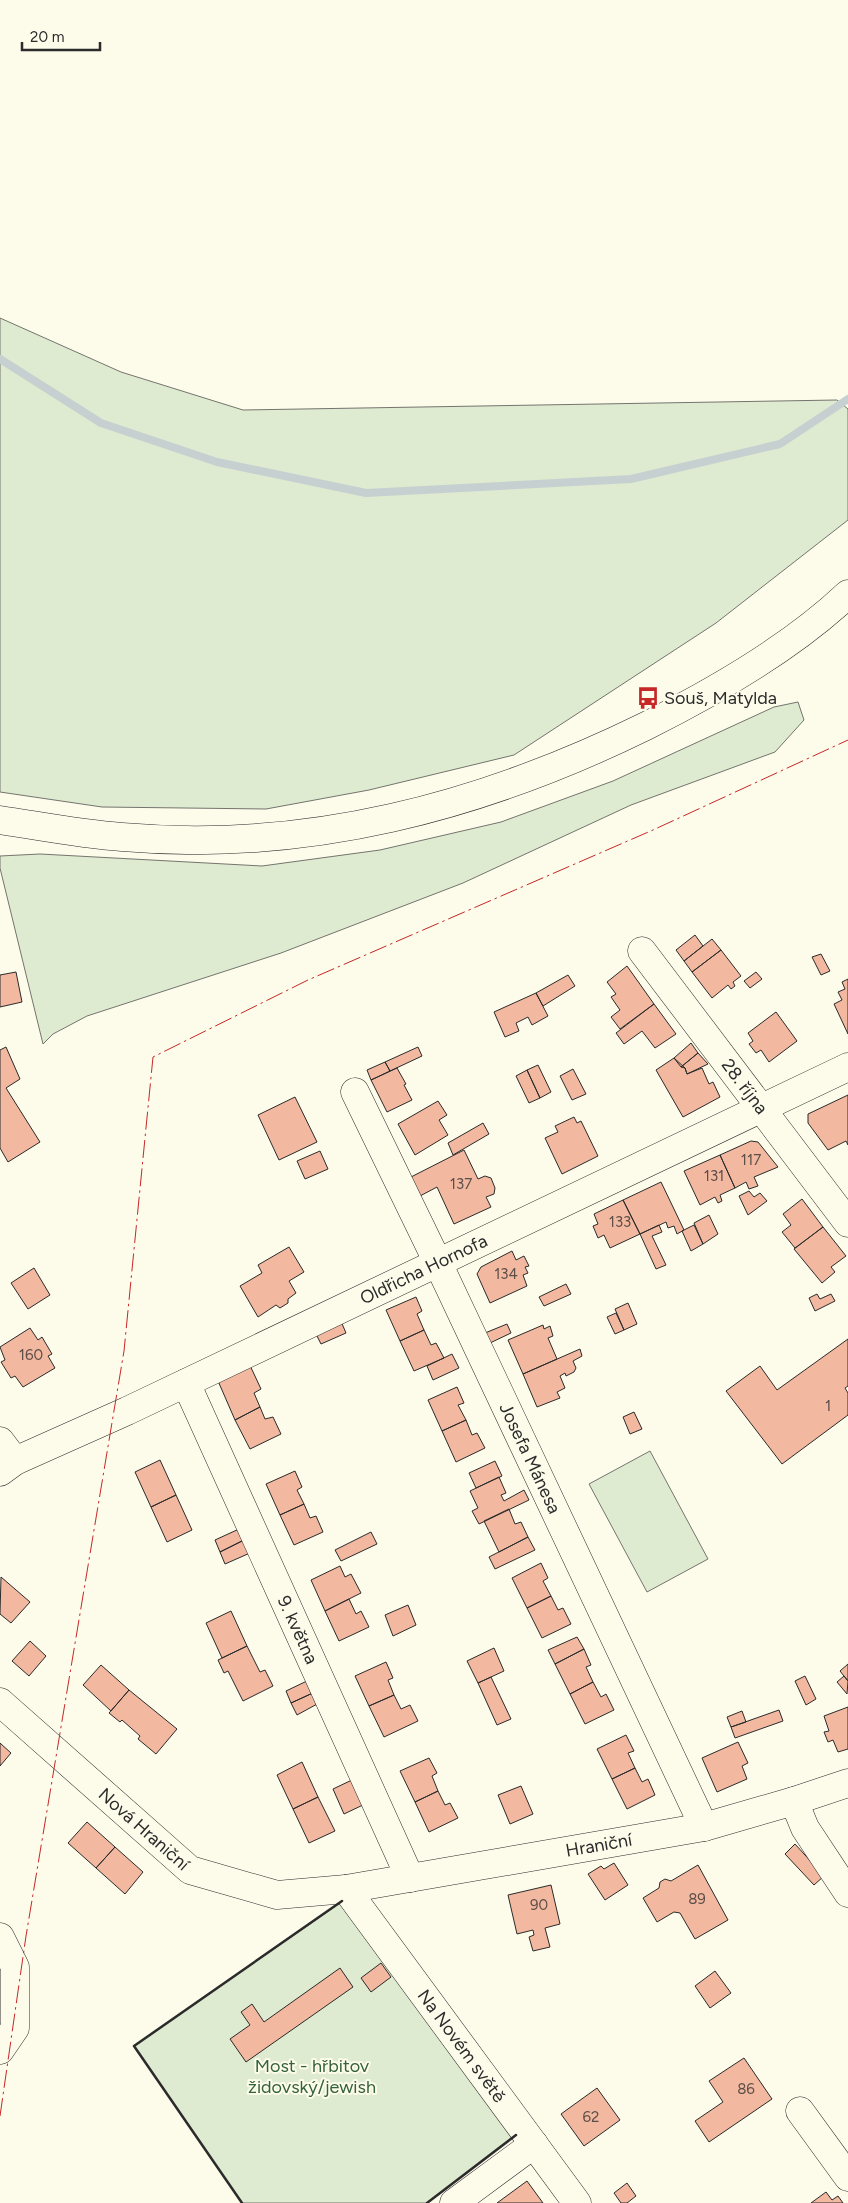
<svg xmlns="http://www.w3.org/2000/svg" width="848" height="2203" font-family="Figtree,sans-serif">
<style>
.green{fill:#deebd1;stroke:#74746e}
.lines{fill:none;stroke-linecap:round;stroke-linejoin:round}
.stream{stroke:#c7d0d0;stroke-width:8}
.building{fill:#f2b8a0;stroke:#2b2b2b}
.minor-casing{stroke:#2b2b2b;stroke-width:29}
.minor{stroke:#fdfbea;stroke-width:28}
.wall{stroke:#2b2b2b;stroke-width:2.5}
.power{stroke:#c62828;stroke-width:1;stroke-dasharray:18 4 2.5 4;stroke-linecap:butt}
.labels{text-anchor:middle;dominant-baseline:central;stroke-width:4;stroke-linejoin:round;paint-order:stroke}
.number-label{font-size:15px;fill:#5d4e48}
.poi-label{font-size:18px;fill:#2b2b2b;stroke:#fdfbea;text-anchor:start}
.street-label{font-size:18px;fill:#2b2b2b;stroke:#fdfbea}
.park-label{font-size:18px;fill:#34623c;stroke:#fdfbea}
</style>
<rect width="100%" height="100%" fill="#fdfbea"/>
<path class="green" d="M0,318L121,372L243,410L837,400L848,409V520L716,623L514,755L369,790L266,809L102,807L0,792Z
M798,702L804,720L775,752L631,805L463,883L281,953L87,1016L53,1034L43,1044L0,868V856L40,854L262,866L380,850L501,822L613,781L774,707Z
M650,1451L708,1559L647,1592L589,1484Z
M343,1901L516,2135L427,2203H242L134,2046Z"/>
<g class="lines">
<path class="stream" d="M0,359L101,423L217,462L366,493L631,479L780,444L848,399"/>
</g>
<path class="building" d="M695,935L703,946L684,961L676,950Z
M712,939L721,950L692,972L684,961Z
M721,950L741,976L733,982L735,986L731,989L728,985L712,998L692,972Z
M821,954L830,971L821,975L812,957Z
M627,966L654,1004L620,1029L611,1017L620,1010L611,997L616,994L607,982Z
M16,972L22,1002L0,1007V975Z
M756,972L762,979L750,988L744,981Z
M568,975L575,986L543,1006L536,993Z
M848,979V1034L834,1004L842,1000L838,992L845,989L842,982Z
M536,993L548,1016L532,1025L528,1017L516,1023L519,1031L505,1037L494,1012Z
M654,1004L676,1034L655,1048L642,1031L624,1044L616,1033Z
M776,1012L797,1041L769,1062L761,1050L756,1053L749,1044L753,1041L748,1033Z
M691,1043L698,1053L681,1067L674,1058Z
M6,1047L20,1079L6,1088L40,1142L8,1162L0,1148V1050Z
M418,1047L422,1056L390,1071L385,1062Z
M698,1053L708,1064L687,1074L685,1068L681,1067Z
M674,1058L685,1068L687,1074L702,1068L709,1084L713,1082L720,1097L683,1117L656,1070Z
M385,1062L390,1071L371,1080L367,1070Z
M538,1065L551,1092L540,1098L527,1070Z
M397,1068L406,1084L404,1085L412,1100L387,1112L371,1080Z
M573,1069L586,1094L572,1100L560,1076Z
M527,1070L540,1098L529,1103L516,1076Z
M848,1095V1145L846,1141L828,1150L808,1123V1114Z
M295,1097L317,1142L279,1160L258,1115Z
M438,1101L447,1115L439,1120L448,1135L415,1155L398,1124Z
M574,1117L577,1123L581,1121L598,1156L562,1174L545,1138L558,1132L555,1126Z
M483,1123L489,1134L453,1155L448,1143Z
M751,1141L758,1142L778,1167L754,1177L758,1186L749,1189L746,1182L735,1188L720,1155Z
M464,1150L478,1179L485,1176L491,1178L495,1188L494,1194L486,1197L491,1207L454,1224L437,1187L420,1196L411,1177Z
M320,1151L328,1169L305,1179L297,1161Z
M720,1155L735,1188L720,1195L722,1201L718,1203L715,1197L700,1205L684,1171Z
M661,1182L684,1230L677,1234L674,1226L668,1228L666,1222L640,1234L623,1200Z
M749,1191L754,1197L760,1193L767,1201L748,1215L739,1196Z
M802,1199L823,1227L795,1248L782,1232L791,1225L783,1214Z
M623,1200L640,1234L610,1248L604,1235L598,1238L593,1226L598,1224L594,1214Z
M709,1215L718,1234L703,1244L694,1223Z
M659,1225L662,1232L652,1236L666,1265L656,1269L640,1234Z
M694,1225L703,1244L691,1251L682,1231Z
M823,1227L846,1256L831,1267L835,1272L822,1283L794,1249Z
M289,1247L304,1272L289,1281L296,1293L288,1299V1303L280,1308L276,1305L258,1317L240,1286L262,1273L258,1265Z
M512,1251L516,1260L524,1256L529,1266L525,1267L528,1273L523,1275L527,1286L490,1303L477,1274L481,1267Z
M34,1268L50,1295L28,1309L11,1283Z
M566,1284L571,1294L544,1306L539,1297Z
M817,1294L820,1299L831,1294L835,1301L815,1311L809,1298Z
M416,1297L422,1311L417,1314L424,1330L400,1341L386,1310Z
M628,1303L637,1324L624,1330L615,1309Z
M616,1313L624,1330L615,1334L607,1317Z
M340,1319L346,1333L321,1344L314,1330Z
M507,1324L511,1333L490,1343L485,1333Z
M543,1325L544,1329L550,1326L553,1336L548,1338L557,1359L523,1374L508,1340Z
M30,1328L38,1340L42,1337L52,1354L48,1356L55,1368L23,1387L15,1376L11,1378L1,1362L5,1360L0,1347Z
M424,1330L431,1345L436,1343L444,1358L414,1371L400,1341Z
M848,1339V1386L845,1388L848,1393V1415L782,1464L726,1391L760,1366L777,1390Z
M580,1349L582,1356L573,1361L576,1368L574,1372L566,1376L565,1373L560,1376L565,1388L557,1392L560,1398L537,1407L523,1374Z
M452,1354L459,1368L433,1380L427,1366Z
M247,1359L261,1389L254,1393L260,1407L235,1420L215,1374Z
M457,1387L464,1403L458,1405L466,1420L442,1431L428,1400Z
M260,1407L265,1419L273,1417L281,1434L250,1449L235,1420Z
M634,1412L642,1429L630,1434L623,1417Z
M466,1420L472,1435L477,1433L485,1448L456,1462L442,1431Z
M160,1460L176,1495L151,1507L135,1472Z
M495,1461L502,1476L476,1488L469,1473Z
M295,1471L302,1487L297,1490L304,1504L280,1515L266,1484Z
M499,1477L506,1493L501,1495L504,1501L524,1490L529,1500L479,1524L472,1511L478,1508L470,1491Z
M176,1495L192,1530L167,1542L151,1507Z
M304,1504L310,1518L316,1516L323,1532L294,1545L280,1515Z
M509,1509L515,1524L521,1522L528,1537L499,1552L484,1521Z
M239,1529L244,1540L220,1552L215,1540Z
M371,1532L377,1544L341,1561L335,1550Z
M528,1537L535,1550L495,1569L489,1557Z
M244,1540L250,1553L225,1564L220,1552Z
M541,1563L548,1578L543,1581L551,1596L527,1608L512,1578Z
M340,1566L345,1577L351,1574L361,1593L325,1611L311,1580Z
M1,1577L30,1602L11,1623L0,1614Z
M551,1596L558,1610L563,1608L571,1624L542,1638L527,1608Z
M349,1599L356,1614L361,1611L369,1627L339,1641L325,1611Z
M408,1605L416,1625L393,1636L385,1615Z
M231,1611L247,1646L222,1658L206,1623Z
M577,1637L584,1649L555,1664L548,1650Z
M30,1641L46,1656L29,1676L12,1661Z
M247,1646L260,1672L265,1670L273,1686L243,1701L228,1671L224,1673L218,1660Z
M494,1648L504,1671L478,1683L467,1661Z
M584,1649L591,1665L586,1667L593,1682L570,1694L555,1664Z
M386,1662L393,1678L388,1680L394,1695L369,1706L355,1676Z
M848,1664V1681L840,1671Z
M101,1665L129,1690L111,1711L83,1685Z
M805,1676L816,1699L806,1705L795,1681Z
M844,1676L848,1681L847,1694L837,1682Z
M491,1677L511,1719L497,1725L478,1683Z
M309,1680L315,1692L291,1703L286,1691Z
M593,1682L601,1697L606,1694L614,1710L585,1724L570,1694Z
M129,1690L177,1729L156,1754L138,1739L140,1736L122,1720L120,1722L109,1713Z
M315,1692L319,1703L297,1715L291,1703Z
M394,1695L401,1709L410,1705L418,1721L384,1737L369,1706Z
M848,1707V1749L838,1752L833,1740L828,1742L824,1732L829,1731L824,1716Z
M779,1710L783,1721L735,1738L731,1727Z
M742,1711L746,1722L731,1727L727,1717Z
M626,1735L634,1751L628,1753L635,1768L612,1779L597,1749Z
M738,1742L748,1763L742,1766L747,1779L717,1792L702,1758Z
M0,1743L11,1753L0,1766Z
M429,1758L437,1773L432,1776L438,1791L415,1802L400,1771Z
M302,1762L318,1797L293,1809L277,1775Z
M635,1768L642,1782L648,1779L655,1795L627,1809L612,1779Z
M354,1779L365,1804L344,1814L333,1789Z
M521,1786L533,1814L510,1824L498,1795Z
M438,1791L445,1805L450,1803L458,1818L429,1832L415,1802Z
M318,1797L335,1831L309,1843L293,1809Z
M87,1822L115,1847L96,1868L68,1843Z
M795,1844L824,1876L814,1885L785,1854Z
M115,1847L143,1872L125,1894L96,1868Z
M614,1863L628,1885L605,1900L588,1874L601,1866L604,1869Z
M698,1865L728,1920L695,1939L680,1913L674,1912L657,1922L643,1898L659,1888L660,1882L665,1879L671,1881Z
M551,1885L560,1924L545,1928L550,1947L533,1951L529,1937L534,1935L533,1930L517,1934L508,1895Z
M381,1963L391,1977L371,1992L361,1978Z
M340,1968L353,1987L246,2062L230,2039L250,2025L241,2012L252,2004L264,2022Z
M715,1971L731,1993L710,2008L695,1986Z
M744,2058L772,2099L709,2142L695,2121L723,2102L709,2081Z
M597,2088L620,2120L584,2146L561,2114Z
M527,2181L543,2203H497Z
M627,2183L636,2196L627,2203H621L614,2193Z
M826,2192L832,2200L838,2196L843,2203H811Z"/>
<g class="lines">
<defs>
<g id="minor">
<path d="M0,820C40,826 81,834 122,837C307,853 481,807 646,726C714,692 792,647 848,594"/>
<path id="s1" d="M642,951L848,1223"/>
<path id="s2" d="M355,1092L438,1263L704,1827"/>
<path id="s3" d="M186,1383L410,1878"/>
<path d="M0,1441L15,1461"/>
<path id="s4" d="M0,1472L15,1461L127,1411L848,1067"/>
<path id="s5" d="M0,1702L190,1870L277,1895L346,1889L704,1827L794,1801L848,1783"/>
<path d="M794,1801L805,1828L848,1893"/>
<path id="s6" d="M346,1889L577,2203"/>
<path d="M0,1937L15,1967V2028L0,2050"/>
<path d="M800,2111L848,2177"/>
<path d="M454,2203L534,2144"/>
</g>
</defs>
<use href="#minor" class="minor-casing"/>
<use href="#minor" class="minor"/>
<path class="wall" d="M242,2203L134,2046L342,1901
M427,2203L516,2135"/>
<path class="power" d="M0,2116L26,1936L124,1351L153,1057L308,980L653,830L848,740"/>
</g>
<defs>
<symbol id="bus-bare" viewBox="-9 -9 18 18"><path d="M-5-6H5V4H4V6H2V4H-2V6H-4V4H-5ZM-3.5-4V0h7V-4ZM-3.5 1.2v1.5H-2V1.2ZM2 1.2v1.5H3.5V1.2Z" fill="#c62828" stroke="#fdfbea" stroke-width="2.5" paint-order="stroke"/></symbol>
</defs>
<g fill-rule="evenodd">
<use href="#bus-bare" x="632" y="682" width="32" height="32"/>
</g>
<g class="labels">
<g class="number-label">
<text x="751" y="1160">117</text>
<text x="714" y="1176">131</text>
<text x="461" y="1184">137</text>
<text x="620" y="1222">133</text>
<text x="506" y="1274">134</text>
<text x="31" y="1355">160</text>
<text x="828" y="1406">1</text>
<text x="697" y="1899">89</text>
<text x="539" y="1905">90</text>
<text x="746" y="2089">86</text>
<text x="591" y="2117">62</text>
</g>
<g class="poi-label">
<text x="664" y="698">Souš, Matylda</text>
</g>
<g class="street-label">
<text stroke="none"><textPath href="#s1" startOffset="170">28. října</textPath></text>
<text stroke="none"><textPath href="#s4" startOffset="470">Oldřicha Hornofa</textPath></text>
<text stroke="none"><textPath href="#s2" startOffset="406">Josefa Mánesa</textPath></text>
<text stroke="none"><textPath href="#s3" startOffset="271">9. května</textPath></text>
<text stroke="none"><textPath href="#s5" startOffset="192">Nová Hraniční</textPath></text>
<text stroke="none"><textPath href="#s5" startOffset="670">Hraniční</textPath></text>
<text stroke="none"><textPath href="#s6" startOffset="195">Na Novém světě</textPath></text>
</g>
<g class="park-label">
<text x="312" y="2066">Most - hřbitov<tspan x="312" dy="21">židovský/jewish</tspan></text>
</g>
</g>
<path d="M22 42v8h78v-8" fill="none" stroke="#2b2b2b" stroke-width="2.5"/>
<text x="30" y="42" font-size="15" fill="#2b2b2b" stroke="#fdfbea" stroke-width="4" paint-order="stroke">20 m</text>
</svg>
